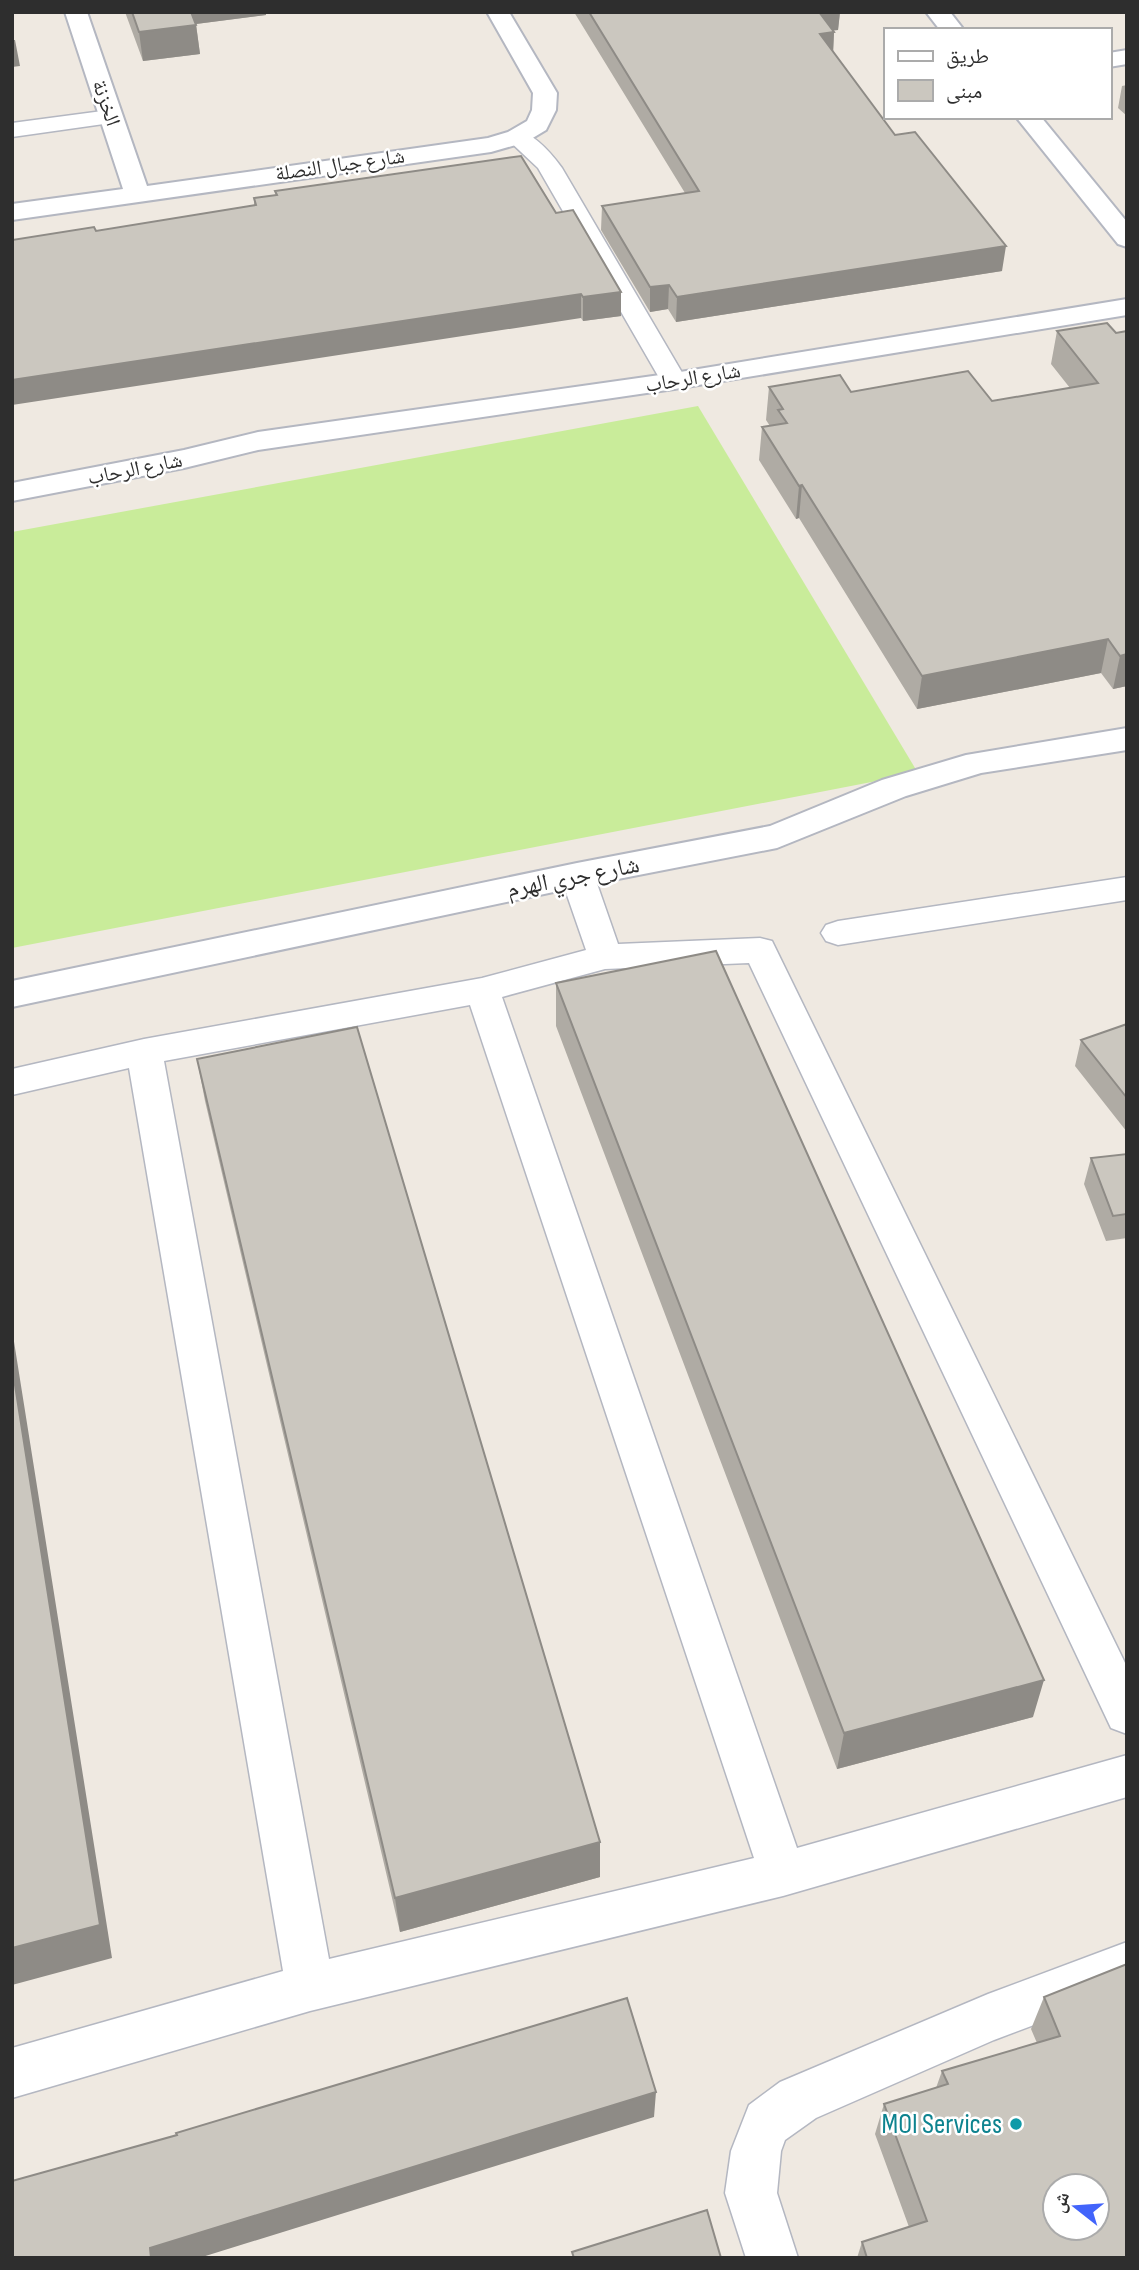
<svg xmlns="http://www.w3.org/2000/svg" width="1139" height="2270" font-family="'Sofia Sans Condensed','Noto Naskh Arabic',sans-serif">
  <rect width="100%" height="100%" fill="#efe9e1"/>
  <path fill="#c9ec9a" d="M698 406 918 773 12 948V532Z"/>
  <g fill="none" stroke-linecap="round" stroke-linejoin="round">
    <defs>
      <path id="service" d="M110 110 118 112 122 117 118 122 12 137V123Z
        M517 130C536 135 551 153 562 168L687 381 683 387 674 389 665 387 661 381 538 168 505 137 509 132Z
        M577 864 589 867 594 875 618 944 760 938 772 941 1127 1667V1734L1111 1728 749 963 605 969 502 997 797 1848 1127 1755V1797L783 1896 310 2011 12 2098V2048L283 1971 129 1068 12 1095V1069L144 1039 482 978 586 950 560 875 565 867ZM470 1005 754 1858 329 1959 164 1061Z
        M1127 877V900L838 945 826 941 821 933 826 925 838 921Z
        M1127 1942V1990L994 2040 816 2118 785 2140 781 2151 777 2193 798 2258H746L725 2193 731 2151 749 2105 780 2082 988 1994Z"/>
      <path id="minor" d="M65 12H87L147 186 488 138 508 132 527 121 532 110 533 93 487 12H509L557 93 556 110 546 130 526 142 491 152 12 220V204L123 189Z
        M926 12H950L964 30H940Z
        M1127 50V64L1109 67V53Z
        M1016 117H1041L1127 222V247L1118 244Z
        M1127 728V750L981 773 906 796 777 848 577 887 12 1007V981L577 863 770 826 882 780 966 755Z"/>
      <path id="tertiary" d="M1127 299V315L674 389 258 450 184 468 12 501V483L184 450 258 432 674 373Z"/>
    </defs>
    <use href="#service" stroke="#b4b7c1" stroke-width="3"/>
    <use href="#minor" stroke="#b4b7c1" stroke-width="4"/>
    <use href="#tertiary" stroke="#b4b7c1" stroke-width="4"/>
    <use href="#service" fill="#fff" fill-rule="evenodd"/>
    <use href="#minor" fill="#fff" fill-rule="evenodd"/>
    <use href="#tertiary" fill="#fff" fill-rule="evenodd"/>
  </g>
  <path fill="#afaba4" d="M125 12H266V15L196 24 200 54 143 61Z
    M574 12H840L838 30H833L834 32 833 51 895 135 1002 271 676 322 668 309 650 312 601 230 602 206 685 193Z
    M1127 85V116L1118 108 1122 86Z
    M521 156 621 316 583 321 581 318 96 231 254 205V198L276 195 275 191Z
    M1107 323 1127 686 1113 689 1101 673 917 709 799 518 796 519 759 460 762 427 770 426 766 420 769 387 992 401 1070 388 1051 364 1057 331Z
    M556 983 1033 1717 837 1769 556 1026Z
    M1127 1024V1132L1075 1066 1081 1040Z
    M197 1059 600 1877 400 1932 205 1101Z
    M1127 1154V1238L1106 1241 1084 1184 1091 1158Z
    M1127 1964V2258H857L862 2242 909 2227 875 2134 884 2104 936 2088 942 2071 1037 2043 1031 2029 1044 1997Z"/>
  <path fill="#8e8b86" d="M186 12H266V15L188 25Z
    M817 12H840L838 30 816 33Z
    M196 25 200 54 143 61 139 32Z
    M834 32 833 55 820 34Z
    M12 40H15L20 66 12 67Z
    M1006 246 1002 271 676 322 677 297Z
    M669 285 668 309 650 312V287Z
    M621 292V316L583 321V297Z
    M581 294V318L12 405V380Z
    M802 485 799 518 796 519 799 486Z
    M1108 639 1101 673 917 709 922 676Z
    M1127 654V686L1113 689 1120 656Z
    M12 1329 112 1958 12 1985Z
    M1044 1680 1033 1717 837 1769 844 1733Z
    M600 1842V1877L400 1932 395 1898Z
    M656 2092 654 2117 199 2258H151L150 2248Z"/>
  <path fill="#cbc7bf" stroke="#8e8b86" stroke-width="2" fill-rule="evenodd" d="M132 12H191L196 25 139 32Z
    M589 12H819L834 32 820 34 895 135 915 132 1006 246 677 297 669 285 650 287 602 206 699 191Z
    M521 156 556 213 573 210 621 292 583 297 581 294 12 380V240L94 227 96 231 256 205 254 198 277 195 275 191Z
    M1107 323 1116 333 1127 331V654L1120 656 1108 639 922 676 802 485 799 486 762 427 787 423 778 410 783 409 769 387 840 375 851 392 968 371 992 401 1098 383 1057 331Z
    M716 951 1044 1680 844 1733 556 983Z
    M1127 1024V1098L1081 1040Z
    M357 1027 600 1842 395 1898 197 1059Z
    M1127 1154V1214L1113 1216 1091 1158Z
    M12 1366 100 1925 12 1948Z
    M1127 1964V2258H867L862 2242 927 2221 884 2104 948 2084 942 2071 1060 2036 1044 1997ZM1055 2186H1097V2228H1055Z
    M627 1998 656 2092 150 2248 151 2258H12V2181L177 2135 176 2133Z
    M707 2210 721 2258H574L572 2252Z"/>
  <circle fill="#0f9aa8" stroke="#fff" stroke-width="2.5" cx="1016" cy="2124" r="7"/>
  <g text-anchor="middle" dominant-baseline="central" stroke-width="5" stroke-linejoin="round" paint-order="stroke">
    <g font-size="21" fill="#2e2e2e" stroke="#fff">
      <text transform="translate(106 103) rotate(71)">الخزنة</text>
      <text transform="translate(340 165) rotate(-8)">شارع جبال النصلة</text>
      <text transform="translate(693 378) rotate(-9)">شارع الرحاب</text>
      <text transform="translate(135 469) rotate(-11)">شارع الرحاب</text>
    </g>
    <g font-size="24" fill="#2e2e2e" stroke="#fff">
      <text transform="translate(573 877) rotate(-11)">شارع جري الهرم</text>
    </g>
    <g font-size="28" fill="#0d838f" stroke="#fff" text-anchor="end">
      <text x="1002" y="2124">MOI Services</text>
    </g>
  </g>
  <rect width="1139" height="2270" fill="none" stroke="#2e2e2e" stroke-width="28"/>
  <rect x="884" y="28" width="228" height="91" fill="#ffffff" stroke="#ababab" stroke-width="2"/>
  <rect x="898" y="51" width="35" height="10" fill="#ffffff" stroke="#ababab" stroke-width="2"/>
  <text x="946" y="63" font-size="21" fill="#2e2e2e">طريق</text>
  <rect x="898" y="80" width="35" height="21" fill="#cbc7bf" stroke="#ababab" stroke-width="2"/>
  <text x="946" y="98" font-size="21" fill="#2e2e2e">مبنى</text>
  <g transform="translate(1076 2207) rotate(287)"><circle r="33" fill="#ffffff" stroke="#ababab" stroke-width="2"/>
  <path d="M0-5L12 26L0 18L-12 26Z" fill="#4264fb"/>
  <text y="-10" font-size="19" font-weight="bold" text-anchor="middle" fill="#2e2e2e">ش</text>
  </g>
</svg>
